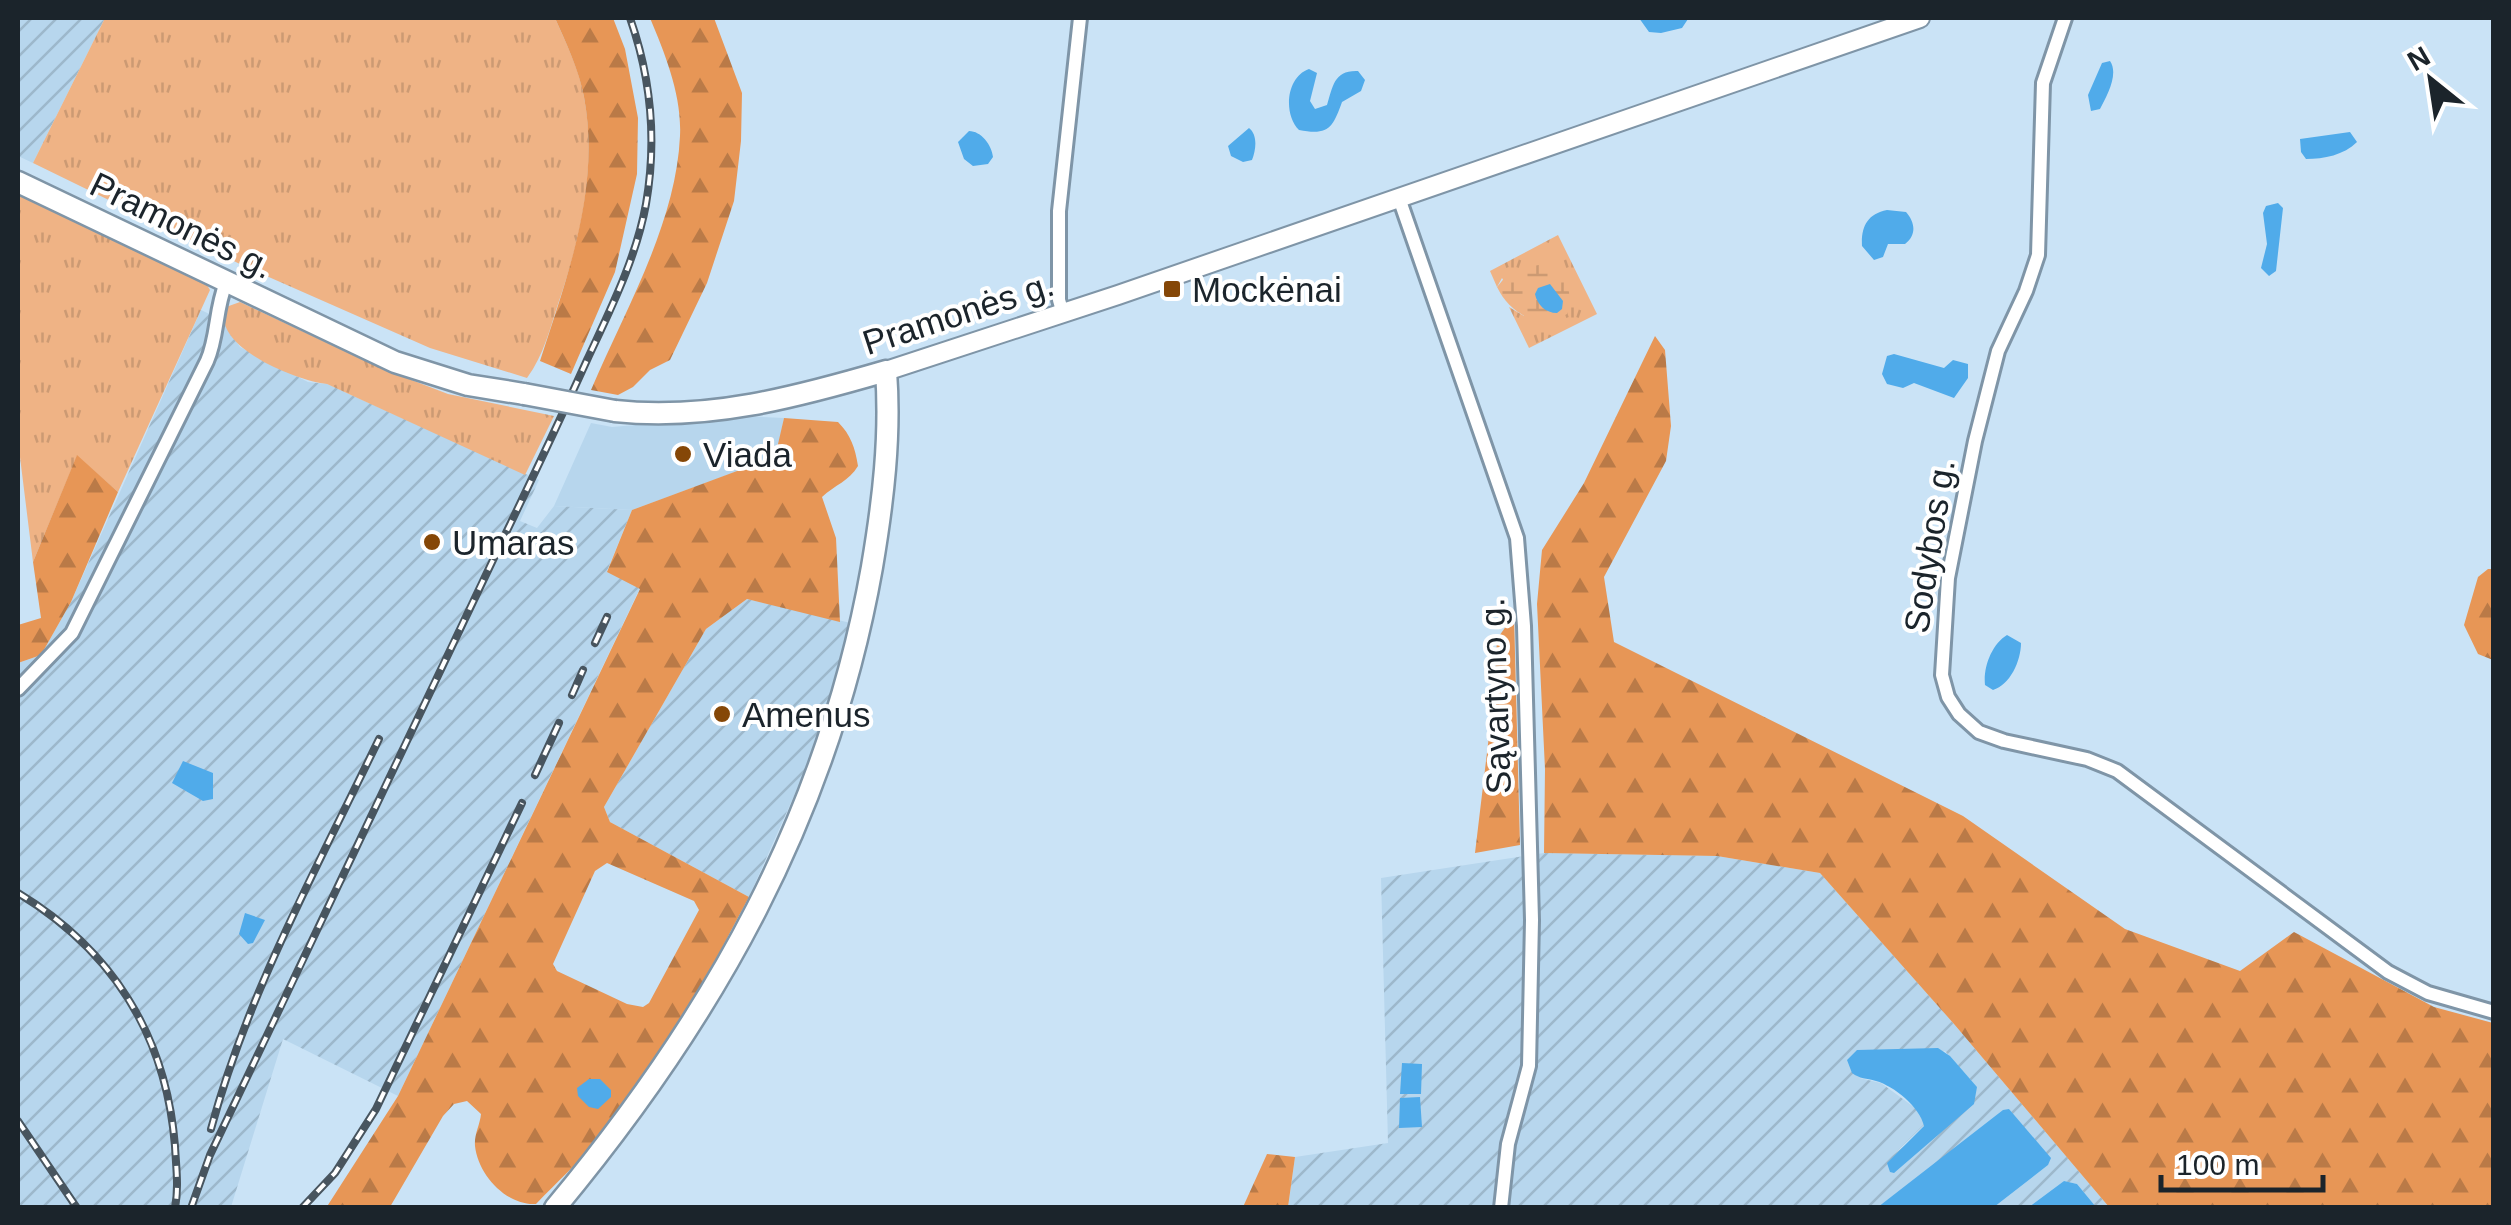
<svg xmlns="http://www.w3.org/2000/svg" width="2511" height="1225" font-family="Helvetica,sans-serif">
  <defs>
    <pattern id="industrial-furrows" width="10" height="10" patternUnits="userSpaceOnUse" patternTransform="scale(2.5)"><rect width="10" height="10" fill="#b7d6ed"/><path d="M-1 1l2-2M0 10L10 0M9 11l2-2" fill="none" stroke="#9db8cb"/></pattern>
    <pattern id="grass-tufts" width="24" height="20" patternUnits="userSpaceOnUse" patternTransform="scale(2.5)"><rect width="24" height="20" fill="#efb385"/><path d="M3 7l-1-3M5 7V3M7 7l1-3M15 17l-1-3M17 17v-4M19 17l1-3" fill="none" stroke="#cc9a73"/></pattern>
    <pattern id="forest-firs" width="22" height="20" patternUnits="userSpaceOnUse" patternTransform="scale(2.5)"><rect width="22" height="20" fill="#e79656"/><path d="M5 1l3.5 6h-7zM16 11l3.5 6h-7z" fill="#ba7a47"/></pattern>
    <pattern id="wetland-marsh" width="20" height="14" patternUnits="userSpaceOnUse" patternTransform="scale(2.5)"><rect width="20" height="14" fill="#efb385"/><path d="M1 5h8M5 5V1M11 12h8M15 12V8" fill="none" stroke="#cc9a73"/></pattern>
  </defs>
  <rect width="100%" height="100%" fill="#cae3f6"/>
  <path fill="#b7d6ed" d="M741 416 784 418 776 457 632 510 554 506 591 423 612 427Z"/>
  <path fill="url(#industrial-furrows)" fill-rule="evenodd" d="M18 18H105L33 163 18 156Z
    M201 310 222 320 240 347 308 382 327 384 539 480 520 521 537 528 554 506 632 510 607 571 640 588 398 1096 283 1039 231 1207H18V663L41 655 71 602Z
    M747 599 851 623 842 662 805 771 749 897 610 822 604 807 706 629Z
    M1544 853 1717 856 1820 873 1954 1024 2109 1207H2096L2077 1184 2064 1181 2029 1207H1994L2048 1165 2009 1109 1878 1207 1288 1208 1295 1157 1388 1143 1381 878ZM1945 1051 1977 1087 1892 1156 1924 1125 1923 1120 1918 1110 1881 1083 1859 1078Z"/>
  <path fill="url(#grass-tufts)" d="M105 18H555C566 43 579 69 584 97 597 164 581 237 559 301 550 328 544 355 527 378L430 348 246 267 33 163Z
    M18 193 204 280 210 290 118 492 77 456 33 562 18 441Z
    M1558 235 1597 314 1529 348 1509 307 1524 316 1502 278 1497 287 1490 271Z
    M240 302 383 369 448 394 554 416 525 475 327 384C297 381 209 346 226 307Z"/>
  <path fill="url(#forest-firs)" fill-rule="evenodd" d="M555 18H613L625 49 638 118 637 174 615 272 571 374 540 361C567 277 601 188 584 97 579 70 566 43 555 18Z
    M650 18H714L742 93 741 141 734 201 707 283 670 360 650 370 633 387 618 395 591 390C625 310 676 224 680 136 682 95 665 54 650 18Z
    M1655 336 1665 350 1671 426 1666 461 1604 577 1614 642 1963 816 2125 929 2240 971 2294 932 2434 1007 2493 1023V1207H2109L1954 1024 1820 873 1717 856 1544 853 1545 769 1537 604 1542 550 1584 483Z
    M784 418 838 422C851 435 855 448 858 466 849 481 835 485 822 497L836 538 840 622 747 599 706 629 604 807 610 822 749 897C705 979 663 1067 600 1138 580 1161 557 1182 536 1204 507 1206 478 1175 475 1146 474 1134 480 1125 481 1114L467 1101 454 1104 443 1116 390 1207 326 1208 398 1096 640 589 607 572 632 510 775 457ZM607 863 694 901 699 910 649 1003 643 1007 627 1004 557 971 553 964 595 871Z
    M77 455 118 492 71 602 41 655 18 663V625L41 618 33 562Z
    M2488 569H2493V660L2478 654 2464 625 2478 577Z
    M1514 615 1520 845 1475 853 1494 694 1497 639Z
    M1267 1154 1295 1157 1288 1207H1243Z"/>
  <path fill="url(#wetland-marsh)" d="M1544 264C1566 275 1574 289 1567 314 1540 331 1510 314 1497 287L1511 270Z"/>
  <path fill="#50abea" d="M1639 18H1688V19L1682 28 1661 33 1649 32Z
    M2110 61C2119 74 2107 96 2100 109L2091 111 2088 95 2102 63Z
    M1309 69 1317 73 1310 101 1315 109 1327 105C1333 86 1334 70 1358 71L1365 80 1361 91 1342 102C1333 127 1329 136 1299 130 1283 114 1286 77 1309 69Z
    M1249 128C1258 135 1256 150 1252 160L1243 162 1231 156 1228 146Z
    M969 131C981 131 992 145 993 157L988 164 973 166 964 159 958 142Z
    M2350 132 2357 142C2344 155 2324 159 2306 159L2301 152 2300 139Z
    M2278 203 2283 208 2276 271 2269 276 2261 268 2267 244 2263 213 2266 206Z
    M1887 210 1906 212C1915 222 1917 235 1905 244H1888L1883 257 1874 260 1862 246C1861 227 1867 214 1887 210Z
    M1550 284 1563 301 1562 309 1557 313C1546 313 1537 305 1535 294L1538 288Z
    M1894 354 1944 368 1953 360 1968 364V378L1954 398 1914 383 1903 388 1887 384 1882 374 1887 356Z
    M2007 635 2021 643C2021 661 2010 685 1993 690L1985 685C1983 667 1992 644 2007 635Z
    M183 761 213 773V799L203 801 172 783Z
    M245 913 265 920 253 943 248 944 239 934Z
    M1938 1048 1950 1056 1977 1087 1974 1104 1894 1173 1890 1172 1887 1163 1924 1126C1920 1107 1894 1086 1876 1081 1866 1078 1860 1079 1852 1073L1847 1060 1857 1050Z
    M1402 1063 1422 1064 1421 1094H1400Z
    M589 1079H600L611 1090V1097L598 1109 589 1107 578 1096 577 1088Z
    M1420 1097 1422 1127 1399 1128 1400 1098Z
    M2009 1109 2051 1158 2048 1165 1994 1207H1878L2003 1110Z
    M2064 1181 2077 1184 2096 1207H2029Z"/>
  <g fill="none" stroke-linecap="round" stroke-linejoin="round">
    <defs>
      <path id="minor" d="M2065 18 2043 83 2038 255 2026 291 1998 351 1975 441 1948 578 1942 675 1948 697 1959 714 1979 732 2004 741 2087 759 2117 771 2388 972 2428 993 2494 1012
        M1399 198 1517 538 1524 626 1532 920 1529 1066 1508 1144 1501 1208
        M1063 314 1059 300V211L1080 18
        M18 689 72 633 207 361C218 336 215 310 226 283"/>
      <path id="secondary" d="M886 371 1118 295 1920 18"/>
      <path id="trunk" d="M18 182 395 362 468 385 524 394
        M555 1208C714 1017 828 815 872 567 883 502 891 436 886 371 797 397 708 421 615 411"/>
    </defs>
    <use href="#minor" stroke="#7f95a7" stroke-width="18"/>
    <use href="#secondary" stroke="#7f95a7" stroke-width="22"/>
    <use href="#trunk" stroke="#7f95a7" stroke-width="25"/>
    <use href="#minor" stroke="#fff" stroke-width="12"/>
    <use href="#secondary" stroke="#fff" stroke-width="18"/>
    <use href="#trunk" stroke="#fff" stroke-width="20"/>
    <defs>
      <path id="rail" d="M595 643 607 617
        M572 695 583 670
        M535 775 559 723
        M18 893C112 950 166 1035 175 1146 176 1167 179 1187 175 1208
        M18 1121 77 1208
        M211 1129C248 992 318 866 379 739
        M191 1208 210 1155C308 950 405 744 503 539 532 479 560 420 587 360 610 310 636 259 646 204 657 140 651 78 630 18
        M302 1208 335 1173 376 1109 522 803"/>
    </defs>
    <use href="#rail" stroke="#48555f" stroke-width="8"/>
    <use href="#rail" stroke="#fff" stroke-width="4" stroke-dasharray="11" stroke-linecap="butt"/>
    <defs>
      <path id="trunk-bridge" d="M524 394 615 411"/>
    </defs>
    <use href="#trunk-bridge" stroke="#7f95a7" stroke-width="25" stroke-linecap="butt"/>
    <use href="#trunk-bridge" stroke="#fff" stroke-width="20"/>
  </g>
  <g fill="#854707" stroke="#fff" stroke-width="4">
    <rect x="1162" y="279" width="20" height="20" rx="5"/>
    <circle cx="683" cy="454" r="10"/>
    <circle cx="432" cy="542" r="10"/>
    <circle cx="722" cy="714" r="10"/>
  </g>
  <g text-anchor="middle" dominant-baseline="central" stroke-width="8" stroke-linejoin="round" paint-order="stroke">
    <g font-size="35" fill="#1b242b" stroke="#fff">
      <text transform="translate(182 225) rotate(26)">Pramonės g.</text>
      <text transform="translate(958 313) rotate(-18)">Pramonės g.</text>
      <text transform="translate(1929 546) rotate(-81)">Sodybos g.</text>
      <text transform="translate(1495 696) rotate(-92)">Sąvartyno g.</text>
    </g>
    <g font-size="35" fill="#1b242b" stroke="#fff" text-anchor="start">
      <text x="1192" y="289">Mockėnai</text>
      <text x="703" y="454">Viada</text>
      <text x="452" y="542">Umaras</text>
      <text x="742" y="714">Amenus</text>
    </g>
  </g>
  <rect width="2511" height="1225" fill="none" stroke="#1b242b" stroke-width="40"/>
  <g transform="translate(2431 80) rotate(330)" stroke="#ffffff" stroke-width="8" paint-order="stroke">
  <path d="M0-8L18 38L0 25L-18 38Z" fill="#1b242b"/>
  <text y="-15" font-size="28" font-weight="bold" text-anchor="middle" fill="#1b242b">N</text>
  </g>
  <path d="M2161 1175v15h162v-15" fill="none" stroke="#1b242b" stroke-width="5"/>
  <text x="2176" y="1175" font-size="30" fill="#1b242b" stroke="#ffffff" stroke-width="8" paint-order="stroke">100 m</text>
</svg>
